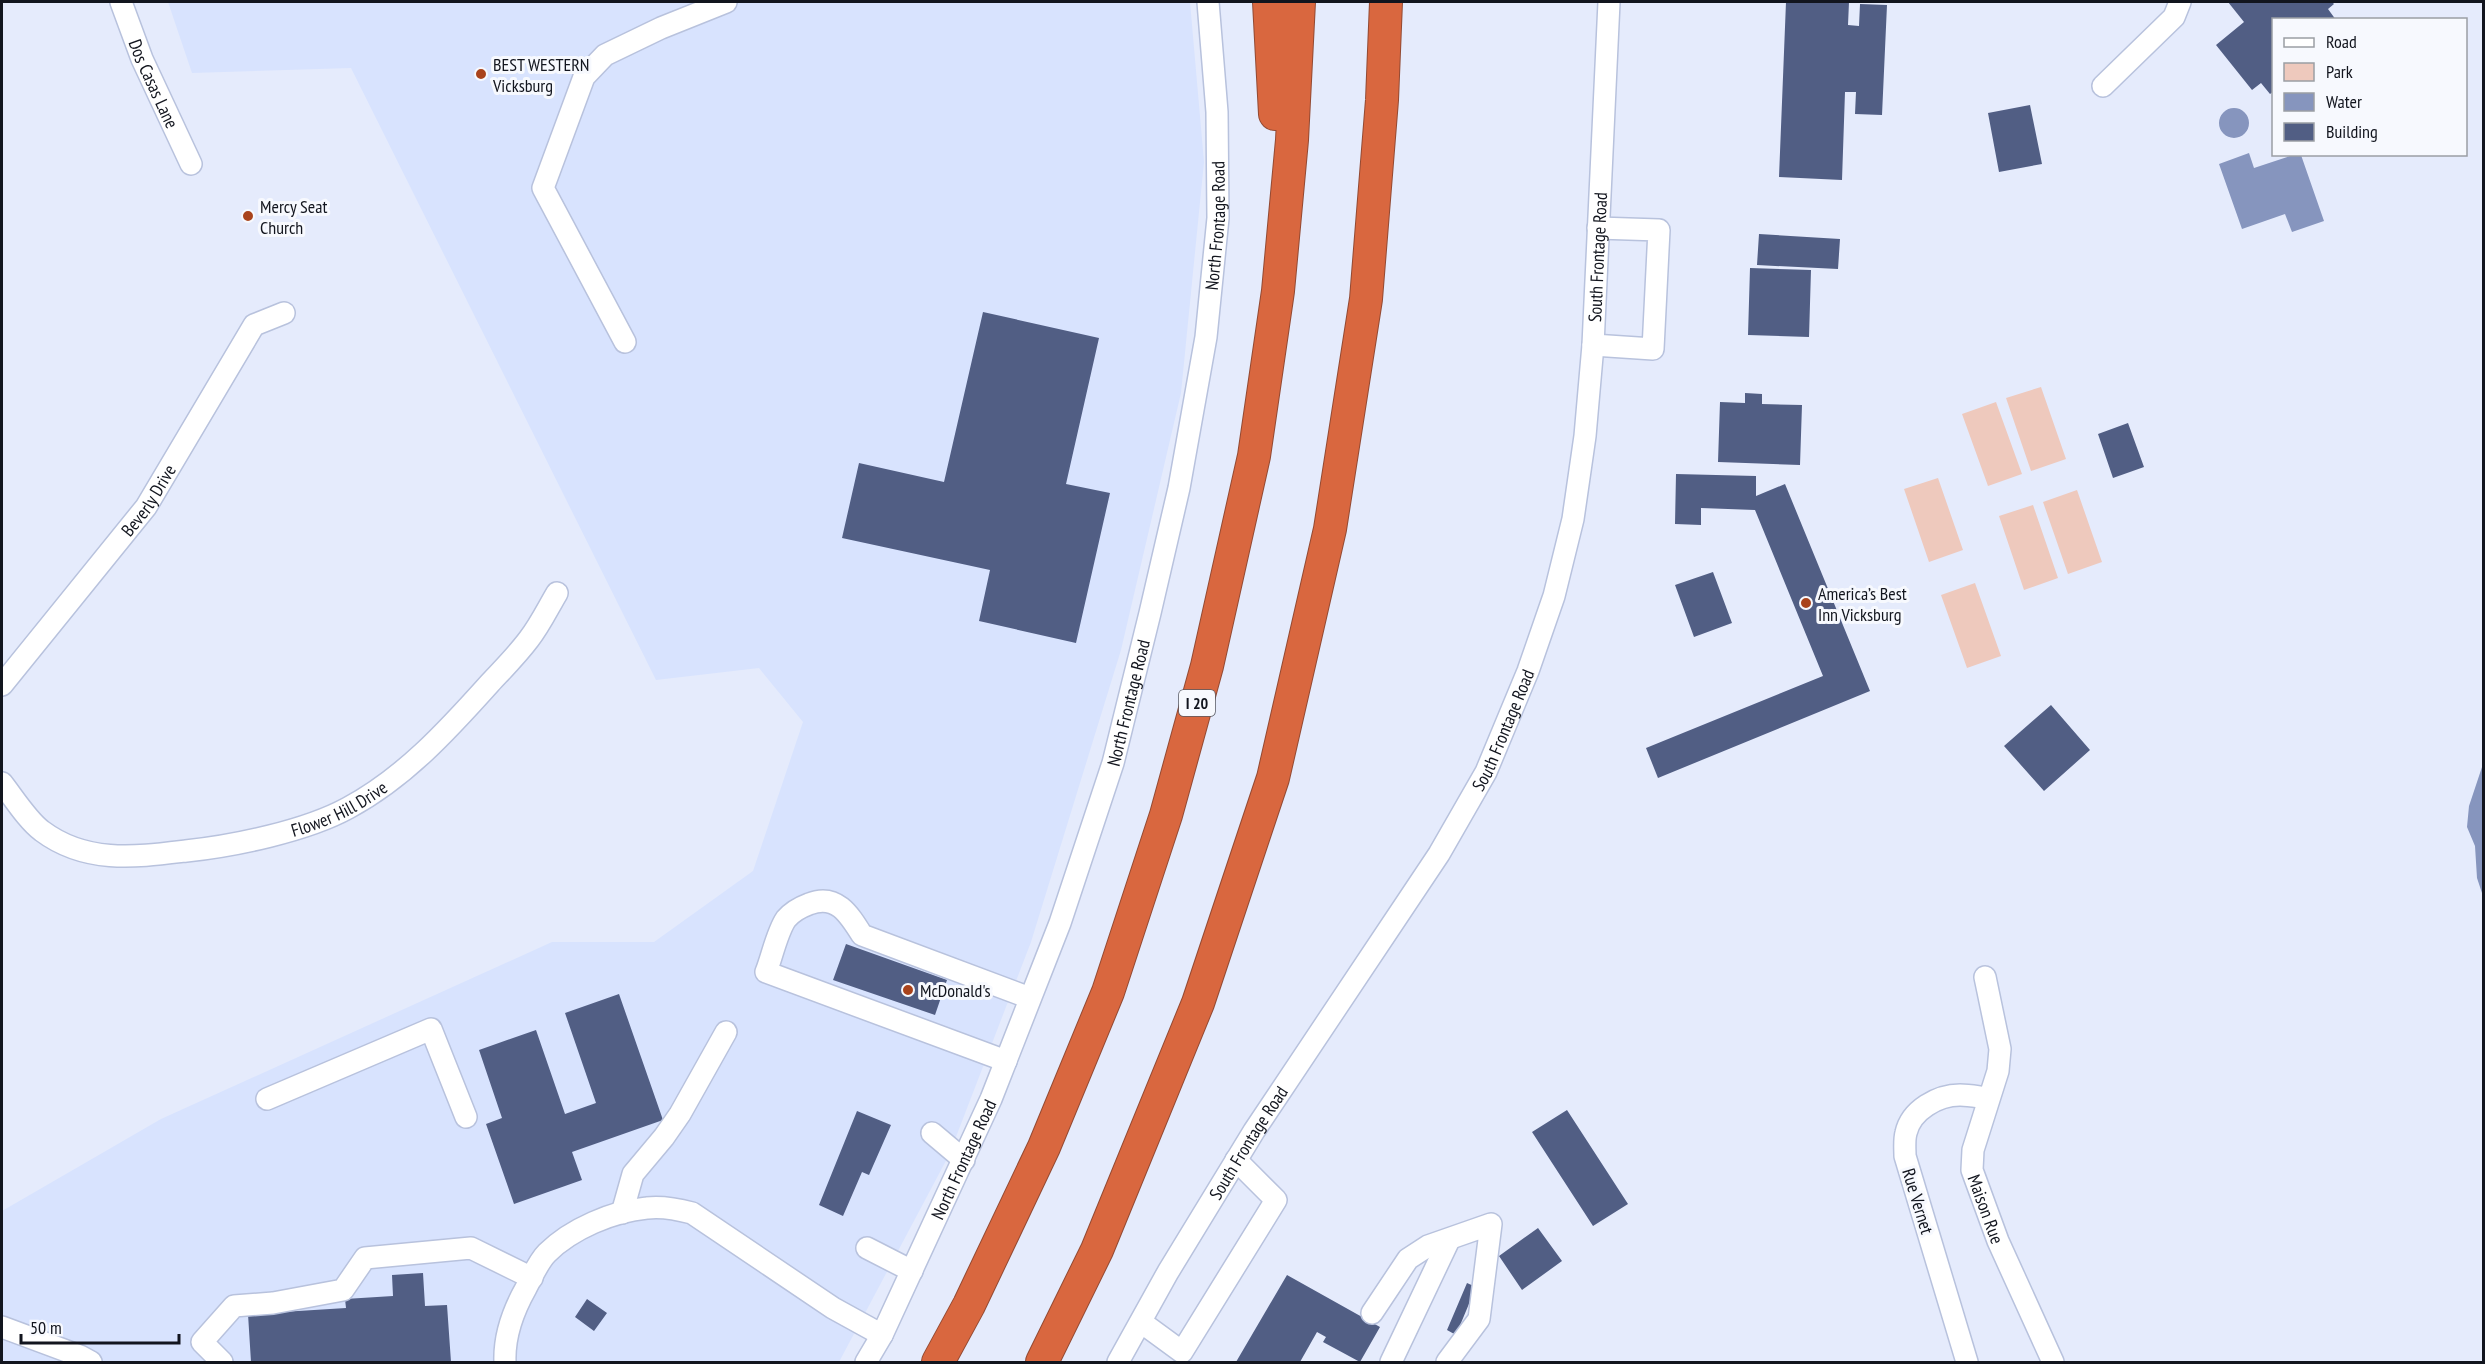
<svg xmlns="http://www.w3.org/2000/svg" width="2485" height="1364" font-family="'PT Sans Narrow',sans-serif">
  <rect width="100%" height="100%" fill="#e5ebfc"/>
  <path fill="#d8e3fe" d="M168 2H1190L1204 162 1181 393 1121 650 1031 942 949 1155 839 1362H2V1211L161 1119 552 942H654L753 871 803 722 759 668 656 680 351 68 192 73Z"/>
  <path fill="#eec9bd" d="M2041 387 2066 459 2031 471 2006 398Z
    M1996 402 2022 474 1988 486 1962 414Z
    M1938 478 1963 550 1929 562 1904 489Z
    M2077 490 2102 562 2068 574 2043 502Z
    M2033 505 2058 578 2024 590 1999 516Z
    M1975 583 2001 656 1967 668 1941 595Z"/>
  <path fill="#8695be" d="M2219 123a15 15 0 1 1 30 0a15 15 0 1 1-30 0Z
    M2249 153 2254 168 2293 155H2301L2324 221 2292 232 2285 214 2242 229 2219 164Z
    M2483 764 2484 896H2483L2477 878 2475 846 2467 827 2469 806Z"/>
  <path fill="#515e84" d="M1786 2H1849L1848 25 1859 26 1860 4 1887 5 1882 115 1855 114 1856 92H1845L1842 180 1779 177Z
    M2228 2H2332L2334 4 2328 9 2336 20H2274V91L2270 94 2261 83 2252 90 2216 45 2244 22Z
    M2030 105 2042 164 1999 172 1988 113Z
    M1759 234 1840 239 1838 269 1757 265Z
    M1750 268 1811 270 1809 337 1748 335Z
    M983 312 1099 338 1066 484 1110 493 1076 643 979 621 990 570 842 538 859 463 944 482Z
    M1745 393 1762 394V404L1802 405 1800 465 1718 462 1720 402 1745 403Z
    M2128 423 2144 467 2113 478 2098 434Z
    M1676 474 1756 476V496L1785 484 1870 691 1658 778 1646 748 1823 676 1755 510 1701 508V525L1675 524Z
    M1713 572 1732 623 1694 637 1675 585Z
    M2051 705 2090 750 2044 791 2004 746Z
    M846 944 947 980 935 1015 833 980Z
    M619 994 663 1120 572 1152 582 1180 514 1204 486 1124 502 1118 479 1050 536 1030 565 1114 596 1103 565 1013Z
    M1567 1110 1628 1204 1593 1226 1532 1132Z
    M857 1111 891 1125 869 1175 862 1172 843 1216 819 1205Z
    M1538 1228 1562 1261 1522 1290 1499 1256Z
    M423 1273 425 1306 447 1305 451 1362H251L248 1314 346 1308 345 1299 393 1296 392 1275Z
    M1287 1275 1380 1327 1360 1362 1323 1342 1326 1337 1317 1332 1300 1362H1236Z
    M1467 1283 1476 1287 1456 1335 1447 1330Z
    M587 1299 607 1313 594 1331 575 1317Z"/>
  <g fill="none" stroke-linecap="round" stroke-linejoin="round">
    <defs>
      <g id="minor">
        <path id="s1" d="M121 2 142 59 191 164"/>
        <path d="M2103 86 2174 17 2180 2"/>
        <path d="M625 342 543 188 584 77 605 55 661 28 726 2"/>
        <path d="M1593 345 1653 349 1659 230 1598 228"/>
        <path id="s2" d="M2 685 146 507 254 325 284 313"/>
        <path id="s3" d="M2 783C13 797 28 821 42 831 86 864 136 857 186 851 234 846 306 831 348 808 404 778 447 731 490 683 503 669 517 655 529 639 540 625 548 608 557 593"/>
        <path id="s4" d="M1985 977 2000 1049 1998 1071 1973 1150 1972 1170 1998 1241 2053 1362"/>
        <path d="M1006 1061 766 972C772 957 777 932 786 919 791 913 801 907 809 904 836 893 849 914 862 935L1030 998"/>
        <path d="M267 1099 431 1029 466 1117"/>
        <path d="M932 1133 964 1160"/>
        <path d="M622 1213 633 1174 664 1137 680 1114 726 1032"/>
        <path d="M867 1248 912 1271"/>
        <path d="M1372 1313 1408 1259 1428 1246 1491 1224 1479 1319 1447 1362"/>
        <path d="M1141 1322 1182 1352 1276 1200 1236 1160"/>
        <path d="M2 1327 80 1356 91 1362"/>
        <path d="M222 1362 202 1342 234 1306 273 1303 343 1290 365 1258 471 1248 532 1278"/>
        <path d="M505 1362C504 1336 513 1311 526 1288 532 1277 538 1262 547 1253 571 1229 613 1211 647 1208 662 1206 677 1209 692 1213L833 1308 882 1335"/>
        <path id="s5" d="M866 1362 882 1335 991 1099 1060 923 1113 763 1150 613 1179 488 1206 337 1218 218 1217 112 1208 2"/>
        <path id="s6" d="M1118 1362 1168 1272 1254 1131 1439 854 1486 772 1528 671 1554 596 1573 519 1585 436 1593 345 1609 2"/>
        <path d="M1391 1362 1449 1240"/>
        <path d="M1967 1362 1905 1156C1905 1149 1904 1140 1906 1133 1911 1110 1938 1095 1960 1095 1969 1095 1979 1097 1988 1098"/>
      </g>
      <path id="highway" d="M1269 2 1275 114
        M938 1362 969 1305 1044 1147 1108 992 1166 815 1207 666 1254 456 1278 291 1292 140 1299 2
        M1042 1362 1097 1250 1198 1003 1273 778 1330 529 1366 299 1382 100 1386 2"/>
    </defs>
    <use href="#minor" stroke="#b8c2dd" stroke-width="24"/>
    <use href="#highway" stroke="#934a33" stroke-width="34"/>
    <use href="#minor" stroke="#fff" stroke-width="21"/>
    <use href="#highway" stroke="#d9673f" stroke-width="32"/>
  </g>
  <g fill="#a9431c" stroke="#f7f9fe" stroke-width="2">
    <circle cx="481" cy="74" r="6"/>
    <circle cx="248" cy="216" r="6"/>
    <circle cx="1806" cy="603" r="6"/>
    <circle cx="908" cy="990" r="6"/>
  </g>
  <g text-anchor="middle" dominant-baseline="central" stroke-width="6" stroke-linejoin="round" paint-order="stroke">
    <rect fill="#f7f9fe" stroke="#575961" stroke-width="1.5" x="1179" y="690" width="36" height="26" rx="4.5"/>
    <g font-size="16" font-weight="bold" fill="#12151e">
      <text x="1197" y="703">I 20</text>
    </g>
    <g font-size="18" fill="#12151e" stroke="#f7f9fe" text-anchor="start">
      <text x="493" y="64">BEST WESTERN<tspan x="493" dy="21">Vicksburg</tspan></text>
      <text x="260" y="206">Mercy Seat<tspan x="260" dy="21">Church</tspan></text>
      <text x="1818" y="593">America’s Best<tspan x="1818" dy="21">Inn Vicksburg</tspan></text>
      <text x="920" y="990">McDonald's</text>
    </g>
    <g font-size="18" fill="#12151e" stroke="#f7f9fe">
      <text stroke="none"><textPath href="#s1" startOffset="88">Dos Casas Lane</textPath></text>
      <text stroke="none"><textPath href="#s5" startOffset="1197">North Frontage Road</textPath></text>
      <text stroke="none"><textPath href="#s6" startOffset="1227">South Frontage Road</textPath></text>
      <text stroke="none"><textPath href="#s2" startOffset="236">Beverly Drive</textPath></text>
      <text stroke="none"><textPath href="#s5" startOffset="711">North Frontage Road</textPath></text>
      <text stroke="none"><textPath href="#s6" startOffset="741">South Frontage Road</textPath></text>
      <text stroke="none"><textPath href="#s3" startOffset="372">Flower Hill Drive</textPath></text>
      <text stroke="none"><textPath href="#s6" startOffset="255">South Frontage Road</textPath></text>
      <text stroke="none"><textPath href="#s5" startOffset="225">North Frontage Road</textPath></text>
      <text transform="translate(1918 1201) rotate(73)">Rue Vernet</text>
      <text stroke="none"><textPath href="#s4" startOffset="240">Maison Rue</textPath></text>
    </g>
  </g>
  <rect width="2485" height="1364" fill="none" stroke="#12151e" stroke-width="6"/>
  <rect x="2272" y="18" width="195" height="138" fill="#f7f9fe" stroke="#9b9ea4" stroke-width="1.5"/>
  <rect x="2284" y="38" width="30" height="9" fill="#ffffff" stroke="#9b9ea4" stroke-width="1.5"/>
  <text x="2326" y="48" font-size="18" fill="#12151e">Road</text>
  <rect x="2284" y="63" width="30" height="18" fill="#eec9bd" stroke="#9b9ea4" stroke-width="1.5"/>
  <text x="2326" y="78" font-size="18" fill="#12151e">Park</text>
  <rect x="2284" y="93" width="30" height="18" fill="#8695be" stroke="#9b9ea4" stroke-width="1.5"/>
  <text x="2326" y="108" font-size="18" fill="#12151e">Water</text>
  <rect x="2284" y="123" width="30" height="18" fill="#515e84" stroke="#9b9ea4" stroke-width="1.5"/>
  <text x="2326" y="138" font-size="18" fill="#12151e">Building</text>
  <path d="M21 1334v9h158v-9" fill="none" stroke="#12151e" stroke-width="3"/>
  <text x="30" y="1334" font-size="18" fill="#12151e" stroke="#f7f9fe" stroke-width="4.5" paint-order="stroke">50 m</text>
</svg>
